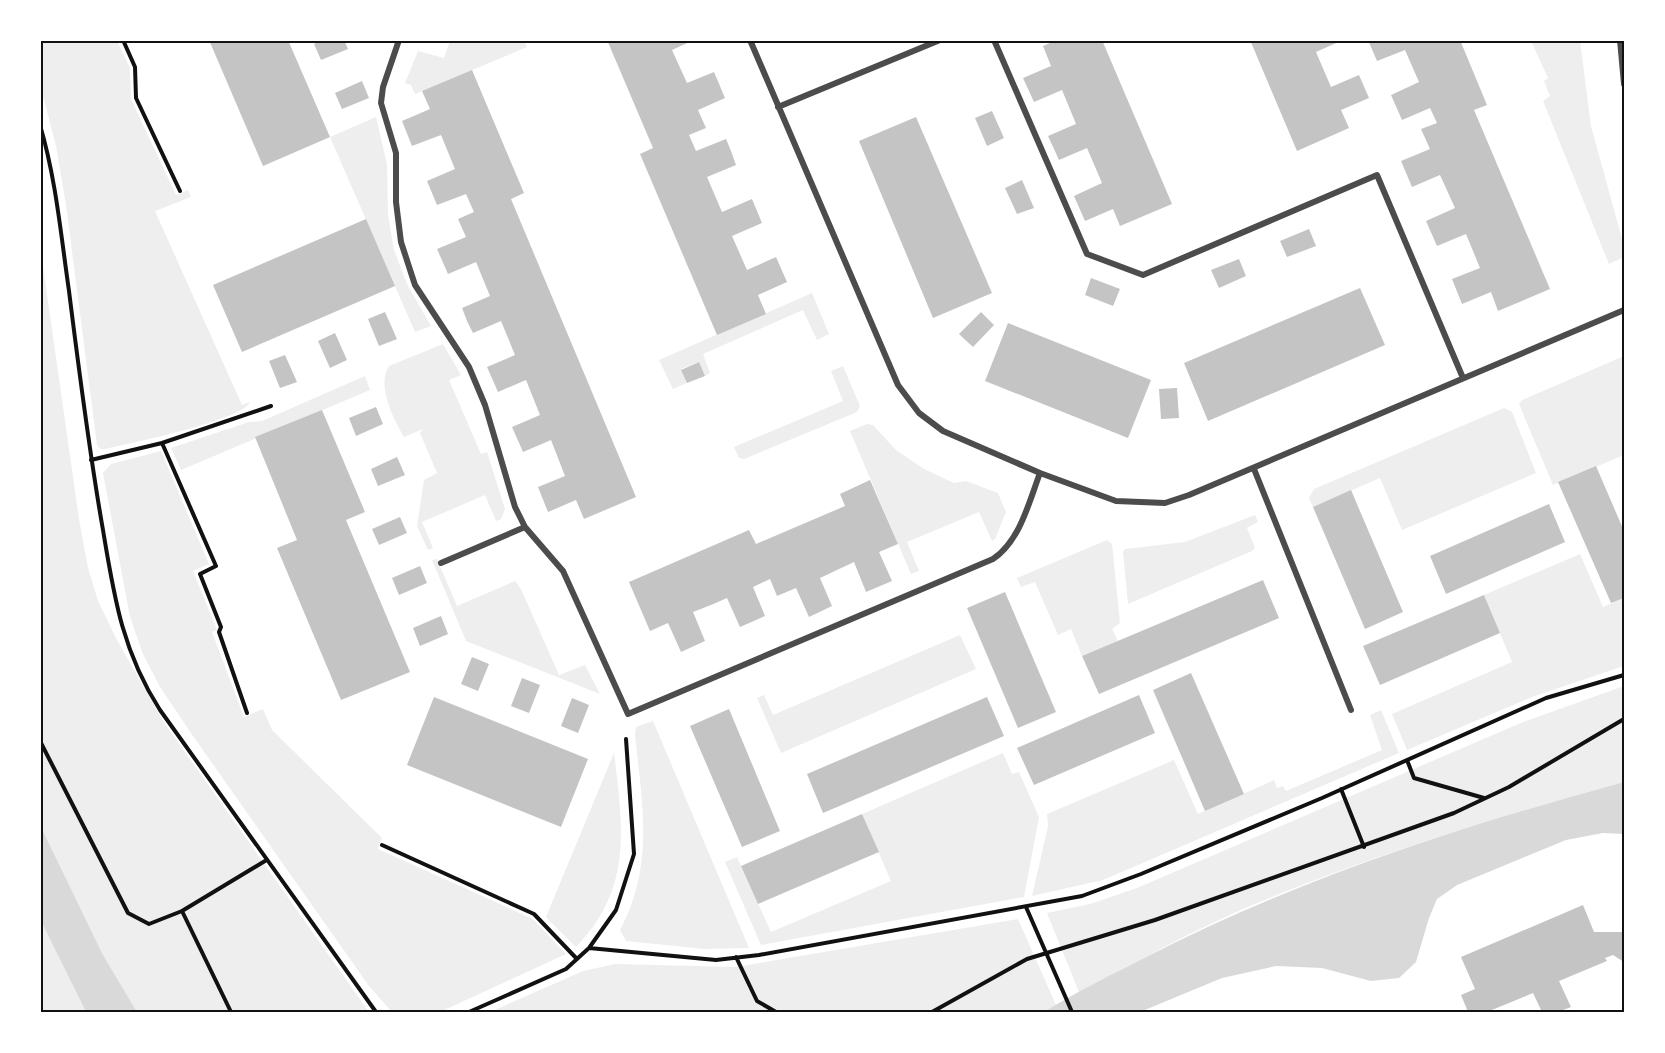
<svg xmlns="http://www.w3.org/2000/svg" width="1665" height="1053" font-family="Inter,sans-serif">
  <rect width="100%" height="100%" fill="#fff"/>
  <path fill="#eee" d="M40 41H117L130 68 131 99 176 195 188 190 191 197 155 211 242 405 250 402C243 420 128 444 105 449H100L97 445 66 205 56 146 41 88Z
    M450 41H524L527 47 415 94 411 85 405 83 418 51 444 58Z
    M1531 41H1580L1591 126 1624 246V257L1609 264 1543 101 1550 96 1544 81 1548 78Z
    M376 117 387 164 388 215 394 250 407 284 431 326 415 332 330 137Z
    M40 245 79 519 88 568 98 601 117 640 163 721 369 1012H137L103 955 41 827Z
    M812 293 829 334 817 340 803 310 703 354 710 373 705 376 698 362 681 369 687 383 673 389 659 360Z
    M443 344 461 375 449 380 481 454 487 452 505 509 501 519 496 521 485 495 422 522 433 548 428 550 417 526 424 480 437 473 420 433 423 429 404 437C394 419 376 386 389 366Z
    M1624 356V455L1553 485 1519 404 1522 400Z
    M843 366 860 406 857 412 744 459 739 458 734 447 843 401 831 371Z
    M365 376 370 390 181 470 171 448 249 422 262 421Z
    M1504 408 1512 412 1536 473 1402 530 1380 478 1313 507 1309 498 1314 489Z
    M867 424 873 425 896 450 924 469 954 483 966 481 998 493 1006 512 995 539 992 541 979 512 907 542 919 571 911 574 850 431Z
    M161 451 209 564 193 571 217 630 212 632 244 717 263 709 272 730 382 838 378 849 533 919 566 954 440 1012H392L369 986 193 736 160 687 143 654 130 617 103 473 111 464Z
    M1255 515 1258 522 1247 528 1255 548 1252 551 1128 604 1123 552 1125 549 1185 542Z
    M1107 540 1112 544 1120 623 1112 629 1118 641 1082 656 1071 629 1058 635 1035 582 1021 587 1017 578Z
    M1580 554 1603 607 1624 598V666L1532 697 1407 750 1392 714 1512 662 1484 595Z
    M437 559 457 606 515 581 521 589 559 675 585 665 600 694 466 641 432 560Z
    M960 635 976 669 781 753 757 698 764 695 773 715Z
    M1624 686V782C1498 817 1371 855 1250 906 1191 931 1135 963 1079 992L1047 913 1090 904 1137 888 1523 722Z
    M1381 710 1399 753 1103 880 1032 896 1048 826 1047 814 1174 760 1198 814 1274 780 1277 788 1283 786 1286 791 1382 750 1370 715Z
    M653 721 749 948 705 949 626 941 620 930C655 864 642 804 635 734L636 727Z
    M614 753C623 827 633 889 576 947L546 917Z
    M1003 753 1012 774 1019 772 1039 817 1024 897 761 945 725 862 737 857 771 932 891 881 862 814Z
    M1018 919 1056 1005 1044 1012H490L583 971 615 964 736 967Z
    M41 921 86 1012H41Z"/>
  <path fill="#d9d9d9" d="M1624 782V834L1603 833 1566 840 1457 885 1437 899 1429 918 1416 962 1399 978 1371 981 1322 968 1276 966 1222 978 1140 1012H1044C1078 991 1113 974 1148 956 1301 878 1459 827 1624 782Z
    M41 827 103 955 137 1012H86L41 921Z"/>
  <path fill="#c4c4c4" d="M209 40H288L330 137 263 166Z
    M321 40H344L348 49 321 60 314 44Z
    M607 40H694L672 50 687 83 714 72 725 98 698 110 706 128 689 135 696 151 726 139 731 151 736 165 707 177 722 212 752 199 762 223 732 236 747 270 776 257 787 282 758 295 766 314 717 335 640 154 653 148Z
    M1057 40H1102L1172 204 1120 226 1113 209 1085 221 1074 196 1102 183 1087 148 1059 160 1048 136 1076 124 1062 90 1034 102 1023 78 1051 66 1043 46Z
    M1250 40H1343L1316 52 1331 87 1359 75 1369 98 1341 110 1349 128 1297 151Z
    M1368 40H1460L1487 105 1474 110 1550 289 1498 311 1491 292 1462 304 1452 279 1480 268 1466 234 1437 246 1426 221 1455 208 1440 175 1412 187 1401 161 1430 149 1421 129 1437 123 1430 108 1402 120 1391 95 1419 82 1405 50 1377 61Z
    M472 70 524 193 511 199 636 497 584 519 576 500 548 512 538 487 565 476 551 440 523 452 512 427 540 415 526 380 498 392 487 367 515 355 501 321 473 333 467 321 462 308 490 296 476 262 448 274 437 249 466 237 458 219 474 212 466 194 437 205 427 181 455 169 441 135 412 146 402 121 430 109 422 91Z
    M362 81 369 98 342 109 335 93Z
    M992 111 1004 138 987 146 975 118Z
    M916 117 992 293 933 318 859 141Z
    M1022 180 1034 208 1017 214 1005 188Z
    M366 219 395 286 242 352 213 285Z
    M1309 229 1316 246 1287 257 1280 241Z
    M1239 259 1246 276 1219 288 1211 270Z
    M1091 278 1120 289 1113 306 1085 295Z
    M1360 288 1385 345 1208 421 1184 363Z
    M385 312 397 339 379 346 368 319Z
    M981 312 994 325 973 347 959 334Z
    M1008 323 1151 380 1128 438 985 381Z
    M335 333 347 360 330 368 318 341Z
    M285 355 297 382 280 388 269 361Z
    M699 362 705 376 687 383 681 370Z
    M1177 388 1179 418 1161 419 1159 389Z
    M376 407 383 424 356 436 349 418Z
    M322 410 365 512 346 520 410 672 341 700 277 548 297 540 255 437Z
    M397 457 405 475 378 486 371 469Z
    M1596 466 1624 531V598L1611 603 1558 482Z
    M870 480 898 544 879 552 892 581 866 592 854 562 820 578 832 606 809 617 796 588 777 596 770 579 753 587 765 616 740 627 727 598 711 605 693 612 705 641 681 652 668 623 650 631 629 582 749 530 756 544 845 506 840 494Z
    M1351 490 1403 612 1365 629 1313 507Z
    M1549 504 1565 542 1446 594 1430 556Z
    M400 517 407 533 379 545 372 529Z
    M420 566 427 583 399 595 392 578Z
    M1263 580 1279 618 1099 694 1082 656Z
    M1005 592 1056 712 1018 728 967 608Z
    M1484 595 1500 633 1380 685 1363 646Z
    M441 616 448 634 420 646 413 628Z
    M472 657 489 664 478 691 461 684Z
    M1191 673 1244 794 1205 811 1153 690Z
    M522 678 540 685 529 713 511 706Z
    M1139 695 1155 733 1034 785 1017 748Z
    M434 697 588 759 561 827 407 765Z
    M987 697 1004 736 823 813 807 774Z
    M572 698 589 705 578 733 561 726Z
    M729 709 780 831 742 847 690 726Z
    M862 814 879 852 758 904 741 866Z
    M1583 905 1594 932H1624V962L1613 955 1605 958 1607 961 1559 981 1571 1007 1558 1012H1542L1533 993 1487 1012 1484 1010 1468 1012 1461 995 1475 989 1461 957Z"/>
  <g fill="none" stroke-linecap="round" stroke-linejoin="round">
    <path stroke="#111" stroke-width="4" d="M123 40 135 67 136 98 180 191
      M40 125C56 179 61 236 69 291 79 371 89 451 103 530 114 596 122 651 160 710L376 1012
      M162 443 216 566 200 574 221 627 219 632 247 713
      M91 460 162 443 271 406
      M40 741 128 913 149 924 182 911 231 1012
      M1407 760 1414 778 1484 798
      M1341 789 1364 847
      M382 845 534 914 577 959
      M1026 907 1072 1012
      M182 911 265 861
      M589 948 716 960 759 955 1082 896 1141 874 1322 798 1546 698 1624 675
      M736 957 757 1001 776 1012
      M469 1012 566 969 589 948 616 910 634 854 626 739
      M932 1012 1027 959 1155 920 1454 813 1509 787 1624 719"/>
    <path stroke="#4c4c4c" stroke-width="6" d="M399 40 383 87 381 103 396 153V202L401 242 415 285 469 367 485 405 515 507 525 527 563 571 628 714 993 559C1020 541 1029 502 1040 473
      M750 40 898 385 919 413 943 431 1040 473 1116 501 1165 503 1189 495 1624 310
      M994 40 1087 254 1143 275 1377 175 1463 378
      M1620 40 1624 84
      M778 107 940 40
      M1254 469 1351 710
      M441 563 525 527"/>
  </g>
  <rect width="1665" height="1053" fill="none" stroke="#ffffff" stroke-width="84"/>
  <rect x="42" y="42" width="1581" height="969" fill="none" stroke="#111" stroke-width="2"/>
</svg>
